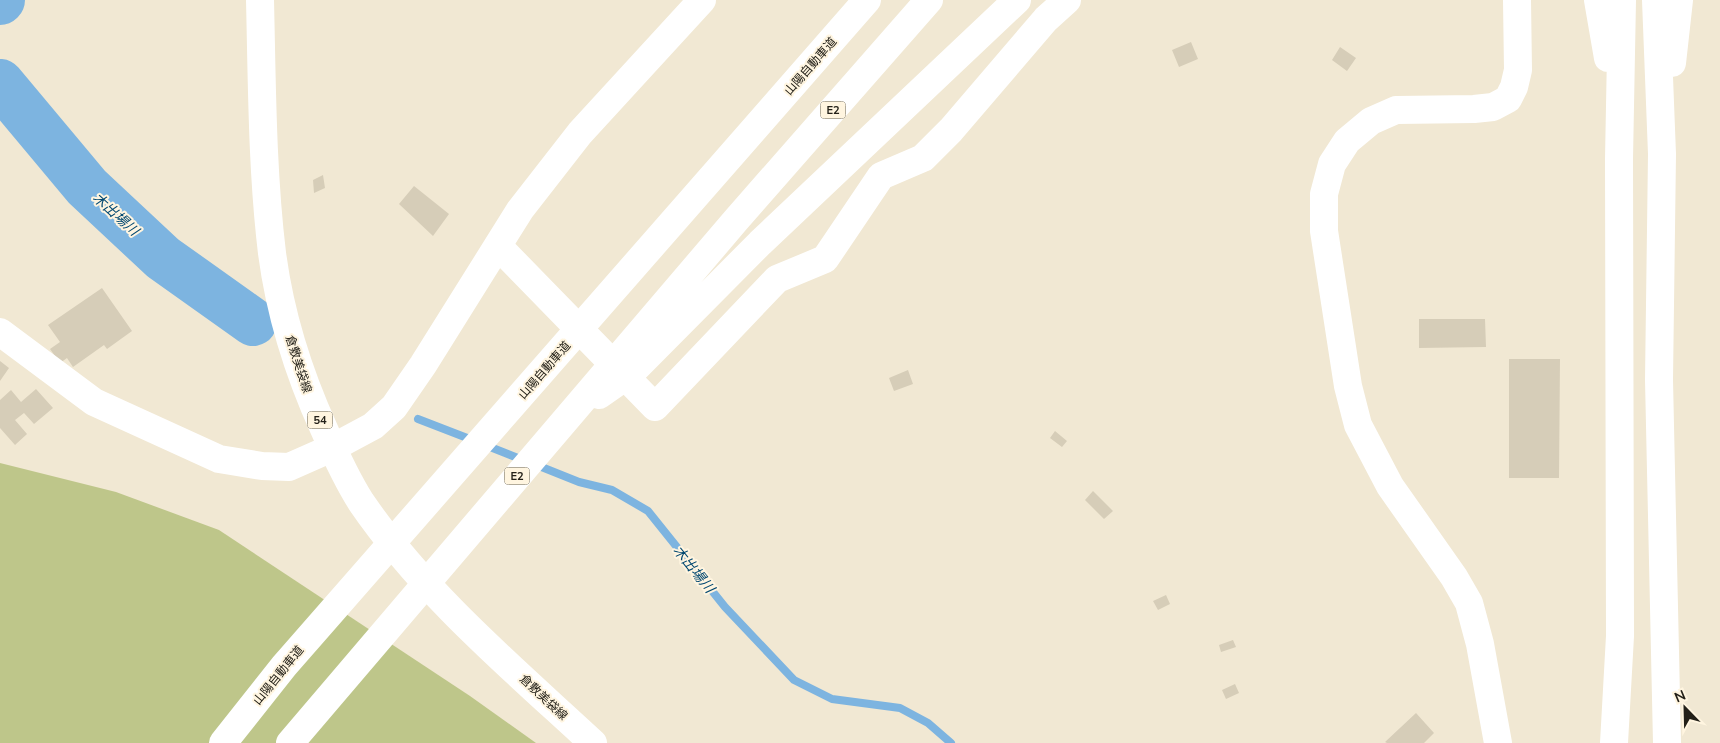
<svg xmlns="http://www.w3.org/2000/svg" width="1720" height="743" font-family="Mulish,'Noto Sans JP',sans-serif">
  <rect width="100%" height="100%" fill="#f1e8d3"/>
  <path fill="#bec68a" d="M0 463 116 492 219 530 470 696 536 743H0Z"/>
  <g fill="none" stroke-linecap="round" stroke-linejoin="round">
    <path stroke="#7db4e0" stroke-width="8" d="M418 419 475 441
      M485 445 523 460
      M534 464 579 482 612 490 648 511 725 607 794 680 832 699 900 708 928 723 951 743"/>
    <path stroke="#7db4e0" stroke-width="48" d="M0 1 1 0
      M0 83 87 187 163 258 253 322"/>
  </g>
  <path fill="#d6cdb8" d="M1191 42 1198 59 1179 67 1172 50Z
    M1340 47 1356 58 1347 71 1332 60Z
    M323 175 325 188 314 193 313 180Z
    M414 186 449 214 433 236 399 204Z
    M102 288 132 331 107 349 104 345 73 367 67 358 60 363 50 349 60 342 48 325Z
    M1419 319H1485L1486 347 1419 348Z
    M1509 359H1560L1559 478H1509Z
    M0 361 9 368 0 381Z
    M908 370 913 384 894 391 889 378Z
    M36 389 53 408 34 424 24 413 15 420 27 434 15 445 0 428V400L11 390 21 402Z
    M1055 431 1067 441 1062 447 1050 438Z
    M1093 491 1113 511 1104 519 1085 500Z
    M1166 595 1170 604 1158 610 1153 601Z
    M1233 640 1236 647 1221 652 1219 645Z
    M1235 684 1239 693 1226 699 1222 690Z
    M1416 713 1434 733 1424 743H1387L1385 742Z"/>
  <g fill="none" stroke-linecap="round" stroke-linejoin="round">
    <path stroke="#fff" stroke-width="28" d="M498 246 655 407 777 279 825 259 881 176 923 158 951 130 1046 19 1067 0
      M0 332 94 402 219 459 262 466 289 467 332 448
      M1498 743 1480 644 1469 603 1454 577 1390 486 1358 425 1348 386 1324 231V194L1332 164 1347 141 1371 121 1396 110 1474 109 1493 107 1508 99 1514 87 1518 70 1517 0"/>
    <path stroke="#fff" stroke-width="28" d="M332 448 373 426 394 407 423 365 520 210 580 133 702 0"/>
    <path stroke="#fff" stroke-width="28" d="M260 0C262 84 262 170 272 253 280 314 299 374 324 429 335 454 347 480 361 502 424 594 512 668 593 743"/>
    <path stroke="#fff" stroke-width="28" d="M1598 0 1608 58
      M1656 0 1662 154 1659 380 1667 743
      M1672 63 1679 0
      M599 395 632 372 760 243 1017 0
      M223 743 284 666 867 0
      M290 743 736 220 929 0
      M1614 743 1620 636 1619 159 1622 0"/>
  </g>
  <g text-anchor="middle" dominant-baseline="central" stroke-width="4" stroke-linejoin="round" paint-order="stroke">
    <g fill="#fff5e0" stroke="#656054" stroke-width="1">
      <rect x="820.5" y="101.5" width="25" height="17" rx="4"/>
      <rect x="307.5" y="411.5" width="25" height="17" rx="4"/>
      <rect x="504.5" y="467.5" width="25" height="17" rx="4"/>
    </g>
    <g font-size="11" font-weight="bold" fill="#232018">
      <text x="833" y="110">E2</text>
      <text x="320" y="420">54</text>
      <text x="517" y="476">E2</text>
    </g>
    <g font-size="12" fill="#232018" stroke="#fff5e0">
      <text transform="translate(810 66) rotate(-49)">山陽自動車道</text>
      <text transform="translate(299 364) rotate(72)">倉敷美袋線</text>
      <text transform="translate(544 370) rotate(-49)">山陽自動車道</text>
      <text transform="translate(278 675) rotate(-51)">山陽自動車道</text>
      <text transform="translate(544 697) rotate(43)">倉敷美袋線</text>
    </g>
    <g font-size="14" font-style="italic" fill="#014770" stroke="#fff5e0">
      <text transform="translate(116 214) rotate(42)">木出場川</text>
      <text transform="translate(694 569) rotate(51)">木出場川</text>
    </g>
  </g>
  <g transform="translate(1685 708) rotate(337)" stroke="#fff5e0" stroke-width="4" paint-order="stroke">
  <path d="M0-4L9 19L0 12L-9 19Z" fill="#232018"/>
  <text y="-8" font-size="14" font-weight="bold" text-anchor="middle" fill="#232018">N</text>
  </g>
</svg>
